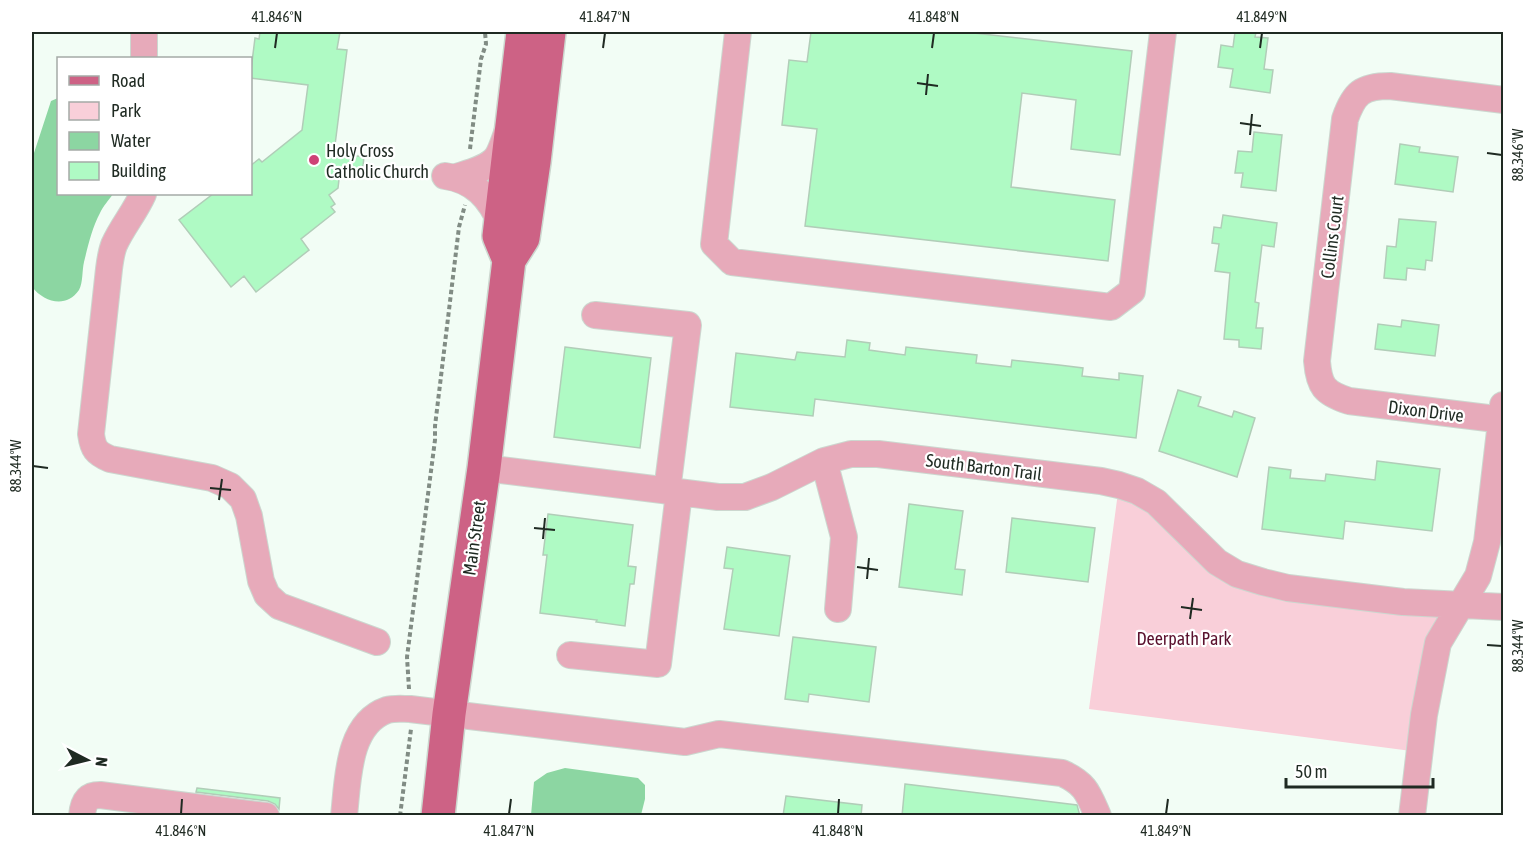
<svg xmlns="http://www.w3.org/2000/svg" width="1535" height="847" font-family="'Asap Condensed',sans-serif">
  <rect width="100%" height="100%" fill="#f2fdf5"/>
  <path fill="#f9cfd9" d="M1119 485 1237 574 1460 605 1419 752 1089 709Z"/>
  <path fill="#8cd6a2" d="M58 98V194H113C109 200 103 206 100 213 92 228 88 246 84 262 82 270 83 283 79 290 66 309 44 302 32 287V164L34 153 51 101Z
    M565 768 638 778 645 785V799L641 815H531L534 782 547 773Z"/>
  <path fill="#affac4" stroke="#b1cdb8" stroke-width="1.5" d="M260 32H340L337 49 347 50 334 153 364 157 362 174 340 171 338 188 329 195 335 204 331 207 335 212 301 239 309 250 256 292 244 276 231 287 179 220 213 194H250V166L259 159 262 162 302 130 308 85 250 78 255 38 259 39Z
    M811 32H965L1132 51 1120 155 1071 149 1076 100 1022 93 1011 187 1115 200 1108 261 805 226 817 129 782 125 789 60 807 62Z
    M1235 32H1256L1255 37 1268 38 1264 69 1273 70 1270 93 1230 87 1233 69 1218 67 1221 45 1233 47Z
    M1254 132 1282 135 1276 191 1241 187 1243 173H1235L1238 151 1252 152Z
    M1400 144 1420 147 1419 152 1458 157 1453 192 1395 184Z
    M1223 215 1277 223 1274 247 1262 245 1255 302 1259 303 1256 328H1263L1261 349 1239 347V340L1224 339 1230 273 1215 271 1219 244 1212 243 1214 227 1221 228Z
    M1399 219 1436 222 1432 261 1426 260 1425 270 1407 268 1406 280 1384 278 1387 246 1396 247Z
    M1402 320 1439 325 1435 356 1375 349 1378 324 1401 327Z
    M847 340 870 343 869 350 905 355 906 347 977 355 976 363 1011 367 1012 360 1059 365 1083 368 1082 376 1119 380V373L1143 376 1136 438 815 399 813 416 730 407 736 353 795 360 797 352 845 357Z
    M565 347 651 358 640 448 554 437Z
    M1178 390 1201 397 1198 406 1232 417 1234 411 1255 418 1237 477 1159 451Z
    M1377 461 1440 469 1432 531 1345 521 1343 539 1262 529 1269 467 1291 470 1290 478 1325 481 1326 474 1375 480Z
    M909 504 963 511 955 569 965 570 962 595 899 587Z
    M548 514 633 525 628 566 636 567 634 584H630L625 626 596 622 597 620 540 613 547 555H543Z
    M1012 518 1095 528 1088 582 1006 572Z
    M727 547 790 556 779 636 724 629 733 569 724 568Z
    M793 637 876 647 869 702 809 694 808 702 785 699Z
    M905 784 1077 805 1080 816H902Z
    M197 788 280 798 279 809 275 804 268 801 196 792Z
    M786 796 862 805 861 816H783Z"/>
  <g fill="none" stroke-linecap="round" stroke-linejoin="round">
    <defs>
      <path id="minor" d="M738 32 714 244 732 262 1111 307 1132 291 1163 32
        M144 58V32
        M1504 100 1390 86C1362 86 1354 93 1345 119L1317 361C1319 386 1324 393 1349 401L1504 420
        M445 176C474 180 490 198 501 224
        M456 177C469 173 488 169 497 157 501 151 504 141 507 133
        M143 194C135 212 122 227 114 245 111 253 110 261 109 269L91 434C93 449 96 453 110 459L212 478 230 486 243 499 249 516 261 581 267 595 279 606 377 642
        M595 315 688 325 667 491
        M824 461 844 537 838 609
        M484 468 718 497H745L772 487 824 461 851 454H878L1101 481 1119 485 1137 491 1156 502 1217 562 1237 574 1263 582 1288 588 1403 602 1504 607
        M570 655 658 664 679 493
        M82 816C83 803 87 795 100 795L266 816
        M344 816C348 781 347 724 387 710 394 708 403 709 410 709L685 742 719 734 1062 773C1086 784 1088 793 1098 816
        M1412 816 1424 715 1438 643 1478 576 1487 542 1503 405"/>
      <path id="major" d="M509 260 499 236 523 32
        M438 816 449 714 484 468 509 260 523 238 534 162 549 32"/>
    </defs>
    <use href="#minor" stroke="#ccd7cf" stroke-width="28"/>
    <use href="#major" stroke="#ccd7cf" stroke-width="36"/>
    <path stroke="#818c84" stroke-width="4" stroke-dasharray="4.5 3" stroke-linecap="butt" d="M470 149 481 59 486 44 485 32
      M409 689 407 657 435 440V426L459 227 465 205
      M400 816 411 729"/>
    <use href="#minor" stroke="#e7aaba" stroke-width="26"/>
    <use href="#major" stroke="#cd6285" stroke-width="33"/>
  </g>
  <path fill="none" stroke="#1f2a22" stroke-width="2" d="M275 48 277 33M603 48 605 33M932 48 934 33M1260 48 1262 33M917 83 938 86M926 95 928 74M1240 123 1261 126M1250 135 1252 114M1487 153 1502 155M33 466 48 468M210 488 231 490M219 500 222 479M534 528 555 530M543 539 545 518M857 567 878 570M867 579 869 558M1181 607 1202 610M1190 619 1193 598M1487 645 1502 646M181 814 182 799M509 814 511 799M838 814 839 799M1166 814 1168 799"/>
  <circle fill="#ce4276" stroke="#fff" stroke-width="2" cx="314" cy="160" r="6"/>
  <g text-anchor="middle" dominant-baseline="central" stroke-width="4.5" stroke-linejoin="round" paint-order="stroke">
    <g font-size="18" fill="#1f2a22" stroke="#fff" text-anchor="start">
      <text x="326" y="150">Holy Cross<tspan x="326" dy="21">Catholic Church</tspan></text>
    </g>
    <g font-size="18" fill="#1f2a22" stroke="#fff">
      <text transform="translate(1332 237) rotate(-83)">Collins Court</text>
      <text transform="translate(1426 411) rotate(7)">Dixon Drive</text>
      <text transform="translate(984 467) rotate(7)">South Barton Trail</text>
      <text transform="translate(474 538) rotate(-82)">Main Street</text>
    </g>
    <g font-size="18" fill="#5a112e" stroke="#fff">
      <text x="1184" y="638">Deerpath Park</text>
    </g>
  </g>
  <rect width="1535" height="847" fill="none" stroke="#ffffff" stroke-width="66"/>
  <rect x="57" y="57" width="195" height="138" fill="#ffffff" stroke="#a5aaa7" stroke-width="1.5"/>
  <rect x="69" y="76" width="30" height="9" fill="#cd6285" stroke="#a5aaa7" stroke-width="1.5"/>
  <text x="111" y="87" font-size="18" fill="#1f2a22">Road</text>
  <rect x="69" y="102" width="30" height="18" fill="#f9cfd9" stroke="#a5aaa7" stroke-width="1.5"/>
  <text x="111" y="117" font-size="18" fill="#1f2a22">Park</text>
  <rect x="69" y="132" width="30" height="18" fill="#8cd6a2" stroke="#a5aaa7" stroke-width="1.5"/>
  <text x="111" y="147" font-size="18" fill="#1f2a22">Water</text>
  <rect x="69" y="162" width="30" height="18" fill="#affac4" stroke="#a5aaa7" stroke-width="1.5"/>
  <text x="111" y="177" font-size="18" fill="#1f2a22">Building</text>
  <g transform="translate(87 760) rotate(97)" stroke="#ffffff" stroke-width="4.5" paint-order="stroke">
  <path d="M0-4.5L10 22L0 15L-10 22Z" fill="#1f2a22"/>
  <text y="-9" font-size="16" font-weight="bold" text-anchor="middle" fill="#1f2a22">N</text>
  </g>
  <path d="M1286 778v9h147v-9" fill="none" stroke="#1f2a22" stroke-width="3"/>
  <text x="1295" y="778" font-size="18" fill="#1f2a22" stroke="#ffffff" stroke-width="4.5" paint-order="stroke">50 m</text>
  <rect x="33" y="33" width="1469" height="781" fill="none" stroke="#1f2a22" stroke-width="2"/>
  <g font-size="15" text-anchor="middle" fill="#1f2a22">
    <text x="277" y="22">41.846°N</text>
    <text x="605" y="22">41.847°N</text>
    <text x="934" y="22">41.848°N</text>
    <text x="1262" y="22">41.849°N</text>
    <text transform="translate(1518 155) rotate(-90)" y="5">88.346°W</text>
    <text transform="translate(16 466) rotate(-90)" y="5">88.344°W</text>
    <text transform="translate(1518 646) rotate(-90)" y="5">88.344°W</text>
    <text x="181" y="836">41.846°N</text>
    <text x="509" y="836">41.847°N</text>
    <text x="838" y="836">41.848°N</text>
    <text x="1166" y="836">41.849°N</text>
  </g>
</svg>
